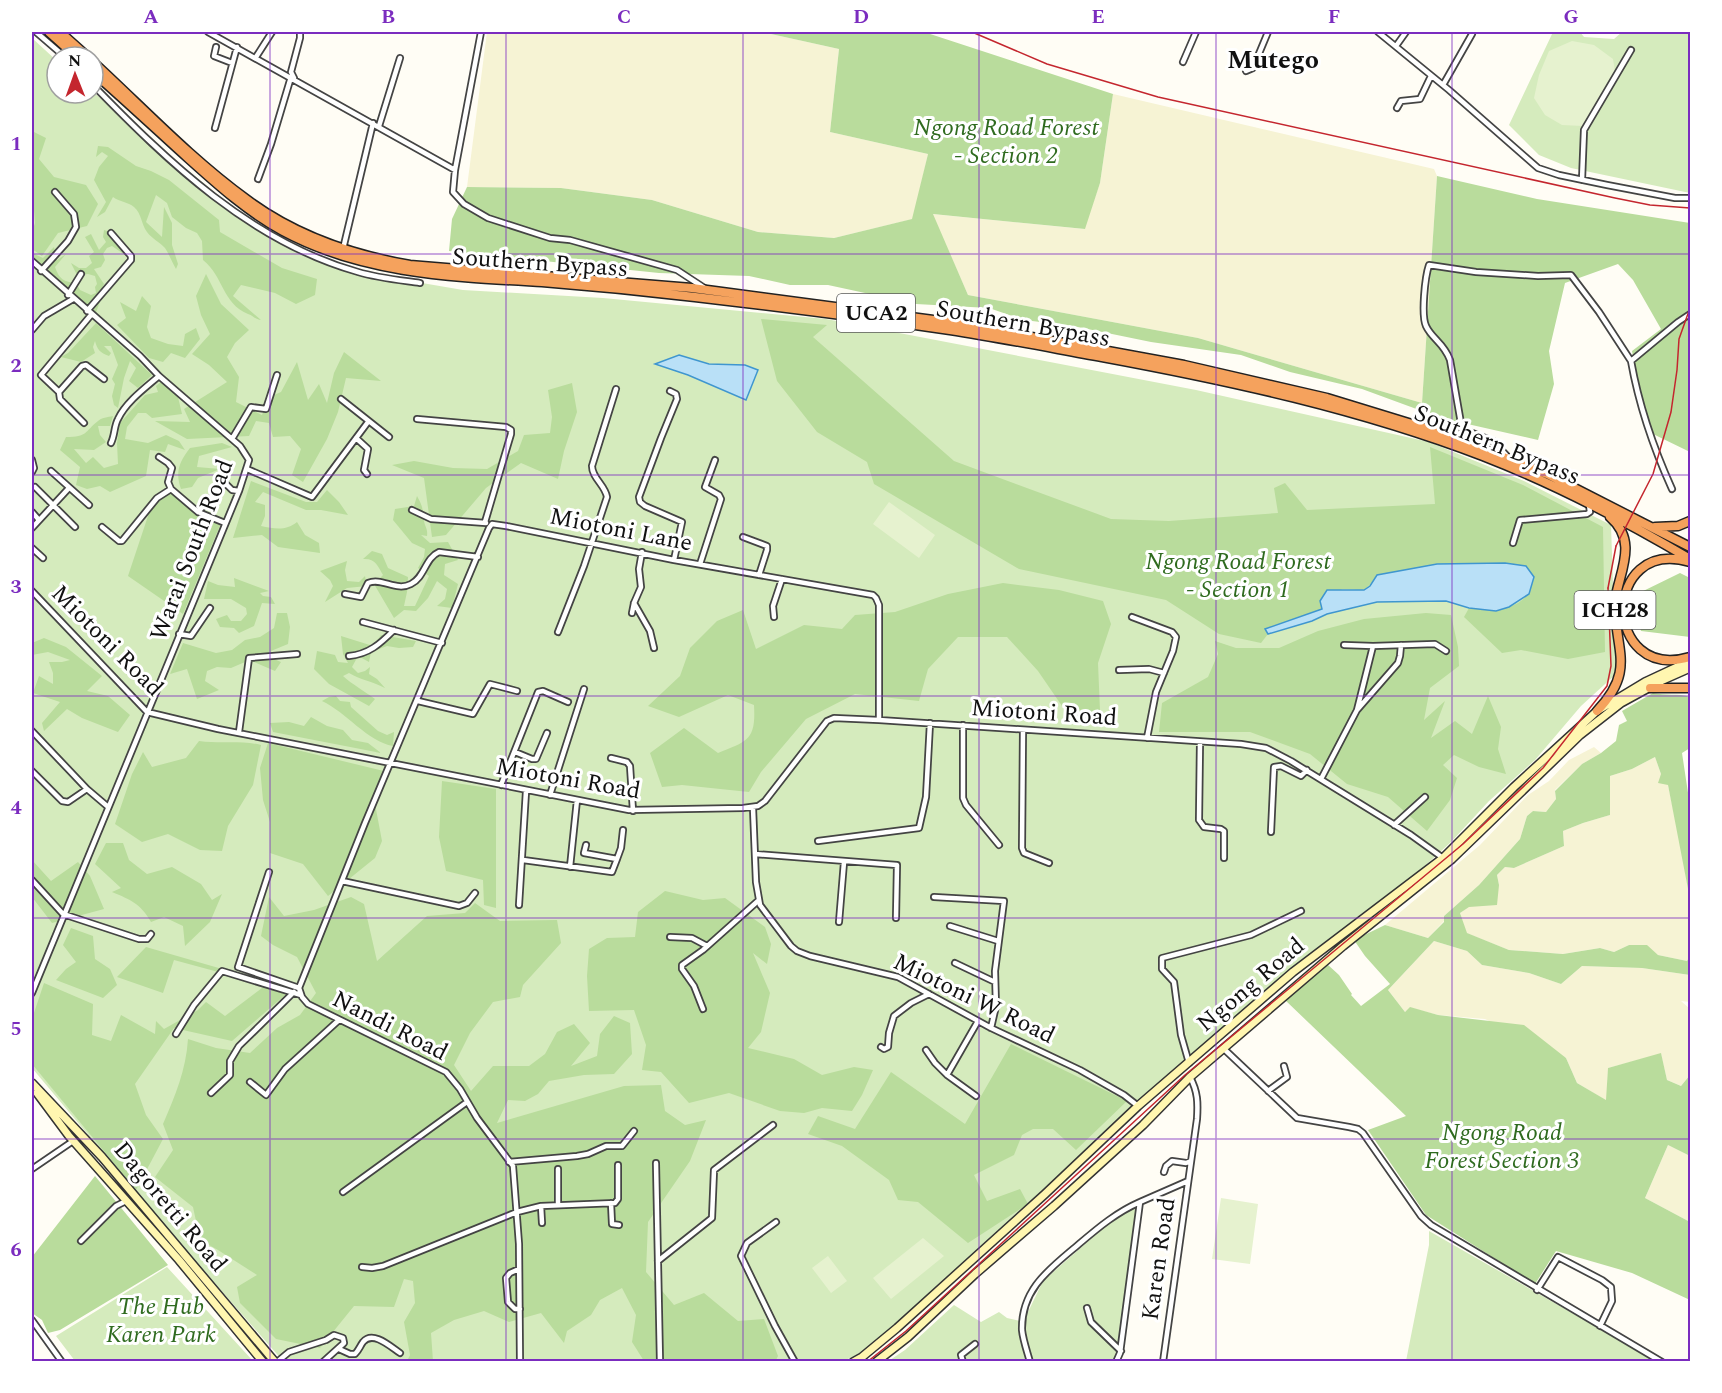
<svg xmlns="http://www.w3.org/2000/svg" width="1722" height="1393" font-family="Spectral,serif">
  <rect width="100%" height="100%" fill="#fffdf5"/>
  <path fill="#f6f3d4" d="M487 32H762L839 49 830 132 928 154 913 219 834 238 758 232 652 200 561 188 467 187Z
    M1113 94 1434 169 1437 176 1422 403 1198 338 968 295 932 214 1084 229 1100 183Z
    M1594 747 1601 753 1582 764 1555 790 1556 799 1546 812 1533 811 1527 816 1520 839 1479 885 1444 916V921L1428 938 1385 925 1480 845 1528 795 1549 781 1569 760Z
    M1655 757 1661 774 1668 785 1682 852 1688 889 1690 956 1687 961 1658 955 1629 945 1614 952 1600 948 1563 954 1509 950 1466 933 1460 913 1499 885 1497 875 1505 867 1514 868 1564 846 1563 831 1583 823 1610 815V776L1632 769Z
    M1434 941 1467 951 1482 965 1529 973 1561 984 1582 966 1642 968 1690 975V1002L1681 1001 1690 1009V1075L1681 1086 1667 1080 1661 1054 1608 1068 1607 1101 1577 1083 1566 1058 1485 1019 1438 1015 1411 1008 1405 1012 1388 990Z
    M1668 1145 1690 1156V1222L1645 1198Z"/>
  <path fill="#d5ebbd" d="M1553 32H1580L1584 37 1614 39 1622 32H1690V193L1571 168 1539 155 1509 125Z
    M32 38 57 61V93L93 92 254 225 300 252 352 271 463 290 603 298 826 319 1196 390 1429 442 1524 481 1611 525 1616 674 1581 706 1535 760 1489 801 1451 842 1428 863 1392 894 1275 984 1123 1114 1024 1209 883 1335 860 1354 843 1361H283L174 1237 32 1068Z
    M1138 1206 1119 1345 1117 1356 1113 1361 887 1362 905 1350 954 1305 981 1322 999 1312 1007 1318 1020 1321 1028 1312 1043 1281 1110 1222Z
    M1429 1231 1656 1361H1406L1429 1245Z
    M167 1267 253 1361H75L56 1336Z"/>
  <path fill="#b9dc9c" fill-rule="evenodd" d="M762 32H924L1113 94 1100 183 1085 229 933 214 968 295 1198 338 1422 403 1437 176 1537 199 1690 223V452L1653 434 1640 392 1632 351 1661 329 1633 280 1618 264 1565 283 1549 351 1554 384 1538 440 1441 418 1362 389 1290 372 1241 355 1151 342 1073 326 1024 320 989 308 916 304 828 285H790L749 276 659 273 449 251 452 219 467 187 561 188 652 200 758 232 834 238 912 219 928 154 830 132 839 49Z
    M32 131 46 138 39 159 54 177 86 185 98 204 87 226 58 233 42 256 32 249V232L35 223 32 186Z
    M98 146 108 147 136 166 151 171 169 180 219 220 220 232 282 268 317 279 315 295 296 304 275 293 241 285 233 296 261 320C254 319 254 316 248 314 222 303 224 277 203 260L202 241 197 233 186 228 172 217 167 203 156 195 146 222 162 237 164 207 172 223V245L178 264 176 269C172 262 169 254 165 248 160 242 152 239 147 232 141 224 142 214 134 207 128 202 120 202 113 197L105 212 97 217 106 202 94 180 99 167 108 156 102 152 96 157Z
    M104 230 110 232 111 238 128 257 112 246 107 248 103 254 105 260 101 267 94 269 104 284 99 294 101 299 95 315 87 308 85 303C66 288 50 271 32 256V253L43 258 54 247 57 260 66 254 55 267C59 279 64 282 76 283L80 290 91 295 96 293 95 287 97 284 95 276 88 274 77 275 71 263 79 268H86L92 263 89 256 94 252 85 237 91 234 99 250 106 242 103 237Z
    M206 274 221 304 249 330 235 343 227 357 239 377 236 402 262 415 269 397 281 392 297 362 308 400 319 384 327 403 334 373 344 352 381 381 346 378 338 412 327 439 303 482 292 475 301 449 290 436 273 437 269 423 256 421 249 436 187 439 155 421 190 422 184 409 227 382 209 365 192 354 210 334 201 315 196 296Z
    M142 296 151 306 147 327 151 338 168 344 183 346 185 334 196 328 200 339 185 358 171 353 163 362 149 358 117 325 126 318 120 302 136 311Z
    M761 319 827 325 813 337 954 461 1111 519 1169 521 1278 513 1274 488 1285 483 1307 510 1435 504 1430 447 1523 485 1603 527 1605 652 1568 659 1521 650 1502 653 1464 617 1469 608C1487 610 1514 612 1527 595 1531 591 1532 583 1534 577L1505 563 1437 564 1377 575C1363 595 1365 589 1342 589L1323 609 1266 629 1268 634 1261 643 1219 634 1166 600 1019 569 874 484 867 462 817 432 777 381Z
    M96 323 152 375 138 388 129 381 136 368 130 361 124 378 118 408 114 405 112 396 115 384 112 379 118 365 111 346H104L111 353 109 356C100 353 97 349 95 341L93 347 95 353 81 362 61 357 68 353Z
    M161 382 178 397 182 414 152 418 146 413H138L127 427 125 439 148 443 166 435 179 441 185 450 168 444 165 452 150 450 146 476 110 492 100 486 87 489 76 485 80 467 60 450 66 437C88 437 84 432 98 421 101 418 108 417 113 416L110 426H98L100 435 106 442 94 450 74 449 86 463 93 457 104 468 118 464 117 443 120 423 145 395 158 392 156 386Z
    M572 383 577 412 564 451 558 479 521 463 486 488 446 535 432 537 424 478 392 465 414 461 453 468 487 469 518 451 524 435 550 433 552 417 548 390Z
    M222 443 232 447 199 456 197 467 220 469 198 478 192 487 181 489C175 472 179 462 190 448Z
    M251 481 306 502H317L327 490 339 502 348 515 321 510H306L263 492 255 502 265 505V516L261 526C275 529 286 531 297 522L305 535 319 543 320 553 278 547 262 535 233 538Z
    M172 491 195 513 221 523 183 614 128 576 151 507Z
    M417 496C424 509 422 508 424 521 425 527 428 529 427 536L421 535 430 543 448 542 458 560 445 564 444 575 458 584 452 608 437 606 445 599 447 589 437 581 428 598 416 611 404 610 394 618 374 584 383 575C378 566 375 558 363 559L372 551 382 554 388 568 408 577 407 592 404 606H415L429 576 418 568 424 557 425 549 412 543 393 520 395 509 414 506Z
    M347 561 345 570 347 581 359 582 365 576 367 586 347 588 325 602 333 586 330 580 320 571Z
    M1680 573 1690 578V637L1641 631 1631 597Z
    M234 578 269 591 260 593 263 596 271 597 275 604 262 603 254 626 239 633 234 628 220 627 216 619 227 615 231 621H241L247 614 246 608 231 599H204L208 581 218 585 235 587Z
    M1003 583 1059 590 1103 601 1111 624 1098 663 1100 711 1081 721 1062 706 1038 671 1007 637H958L928 669 919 701 855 694 806 719 761 772 749 792 682 785 662 787 650 753 684 728 718 753C748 741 756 740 754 705L728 695 679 717 648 706 680 676 690 648 717 621 743 610 756 649 804 625 842 629 855 615 895 612 948 594Z
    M277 613H287L290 627 288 644 271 651 274 659 281 662 275 671 254 662H245L231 668 217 667 207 671 205 681 219 690 197 699 187 669 170 674 183 643 216 653 232 650 245 640 260 637 274 628Z
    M1426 613 1451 615 1458 647 1459 666 1430 688 1424 720 1445 701 1431 738 1455 721 1472 734 1488 696 1501 727 1498 749 1506 774 1479 767 1454 755 1443 765 1457 778 1450 800 1427 831 1388 797 1347 784 1310 754 1250 732H1159L1162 703 1208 677 1218 654 1215 641 1236 648H1279L1318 631 1364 619Z
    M381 635 416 641 413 647 399 648 387 646 371 652 369 662 358 656 352 667 358 673 365 671 370 667 369 674 377 679 385 688C372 681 360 680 349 673L343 676C353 685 363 690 375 699L369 706 329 684 314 669 317 651 335 655 338 662 348 663 343 654 341 636 373 646Z
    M44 638 66 647 102 676 87 691 108 696 130 715 118 732 82 718 67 709 44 731 42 723 60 702 33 693 39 676 53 684V673L49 662H62L70 660 48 652 32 655V643Z
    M1653 693C1665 696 1678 693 1690 697V748L1682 753 1690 806V975L1642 968 1582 966 1561 984 1529 973 1482 965 1467 951 1434 941 1388 990 1405 1012 1410 1007 1438 1015 1524 1025 1566 1058 1577 1083 1606 1100 1608 1068 1661 1053 1667 1080 1681 1086 1690 1075V1156L1668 1145 1645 1198 1690 1222V1300L1632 1273 1556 1251 1535 1284 1426 1215 1368 1130 1406 1116 1285 1000 1327 964 1339 975 1352 994 1351 995 1361 1006 1390 984 1365 956 1354 940 1385 925 1428 938 1444 922V916L1479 885 1520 839 1527 816 1533 811 1546 812 1556 799 1555 791 1582 764 1601 753 1616 741 1619 725 1627 721 1622 711ZM1655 757 1661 774 1658 783 1668 785 1688 889 1690 956 1687 961 1658 955 1647 945H1629L1614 952 1600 948 1563 954 1509 950 1467 933 1460 913 1469 907 1497 905 1499 885 1497 875 1505 867 1514 868 1564 846 1563 831 1583 823 1610 815V776L1632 769Z
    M336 696 340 701 350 702 351 707 378 731 387 735 394 732 393 746C368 742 346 712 322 701L329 697Z
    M311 717 327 726 343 730 352 740 368 743 381 753 273 732 270 723 289 722 304 726Z
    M199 741C221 744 241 740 261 745L253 785 228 826 222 851 200 850 168 834 142 842 115 824 132 774 143 752 152 767 186 758Z
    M268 743 388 772 375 804 382 841 375 858 328 896 303 864 270 853V822L263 800 260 768Z
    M442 781 496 789V908L484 905 483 880 446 871 439 837Z
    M106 843H123L129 860 147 874 172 867 201 884 212 900 222 894 210 922 185 946 183 926 164 917 151 922C140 903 131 900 112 892L121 888 95 864Z
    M32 860 51 881 78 862 90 876 104 909 52 923 32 897Z
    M665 891 703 900 725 898 765 927 771 944 767 964 753 953 770 993 761 1032 748 1048 794 1059 822 1075 854 1067 873 1070 862 1095 852 1111 822 1108 804 1113 780 1111 729 1093 689 1103 661 1072 642 1070 646 1045 634 1010 589 1011 587 976 589 949 607 938 635 937 638 912Z
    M269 897 284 916 314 910 351 897 364 904 377 961 427 916 465 913 475 903 500 921 557 920 561 943 523 985 520 997 493 1002 470 1033 454 1065 471 1091 493 1066H529L545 1054 557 1032 574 1024 590 1043 571 1066 597 1056 600 1034 614 1016 630 1023 632 1054 614 1074 584 1075 549 1081 538 1094 525 1101 508 1100 497 1123 624 1086 661 1085 665 1111 685 1125 706 1120 690 1161 648 1222 646 1272 674 1305 704 1293 738 1321 764 1319 778 1356 775 1362 644 1361 632 1342 636 1315 622 1288 600 1300 591 1315 567 1331 564 1343 541 1313 509 1322 484 1311 454 1320 431 1333 433 1361H407L410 1355 404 1322 415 1303 413 1281 404 1279 394 1307 354 1306 320 1348 276 1339 240 1303 237 1287 257 1275 218 1250 200 1240 193 1207 155 1177 173 1150 163 1124C175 1096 186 1070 188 1039L216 1048 250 1053 277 1028 300 1015 316 993 297 957 273 945 261 936Z
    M71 928 93 936 95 959 110 969 117 985 103 998 56 980 66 969 76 962 63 945Z
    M146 947 292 989 232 1041 174 1028 135 1084 146 1115 163 1139 136 1190 32 1064V1019L44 983 93 1004 92 1035 111 1041 121 1015 155 1034 156 1021 164 1029 198 1010 206 1002 225 1016 266 985 174 960 163 993 117 977Z
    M1011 1044 1127 1101 1076 1150 1053 1129H1033L1022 1135 1014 1155 974 1175 987 1201 1020 1189 1028 1204 968 1243 918 1202 898 1200 889 1180 842 1146 808 1134 818 1116 855 1129 891 1072 965 1124Z
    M95 1176 168 1265 60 1330 48 1333 42 1320 32 1313V1257Z"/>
  <path fill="#e6f2cf" d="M1572 41 1594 45 1613 59 1616 78 1594 121 1583 126 1562 125 1545 115 1534 98 1539 75 1549 51Z
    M889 502 935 535 919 558 873 524Z
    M1221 1198 1258 1204 1250 1264 1212 1259Z
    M923 1238 944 1256 891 1299 873 1278Z
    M828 1256 847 1281 831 1293 812 1268Z"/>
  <path fill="#b9e0f7" stroke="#3f96cf" stroke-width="1.5" d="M679 355 709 364 745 365 758 370 746 400 688 375 655 364Z
    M1505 563 1526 566 1534 577 1529 594 1509 607 1496 611 1469 608 1446 601 1377 602 1327 614 1312 621 1268 634 1265 629 1322 609 1320 601 1327 590H1364L1370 586 1377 575 1437 564Z"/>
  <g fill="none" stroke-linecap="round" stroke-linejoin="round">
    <defs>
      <path id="street" d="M36 32 65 57
        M208 32 455 170
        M481 32 455 170 453 192 464 204 488 218 550 238 570 240 677 270 706 289
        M1378 32 1449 90 1538 168 1559 175 1607 185 1675 198H1690
        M1396 46 1406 32
        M216 47 214 56 232 63
        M256 57 272 32
        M1183 62 1196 32
        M1246 71 1253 68 1268 32
        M294 78 291 72 300 38V32
        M93 85C168 162 251 242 358 272 378 278 399 280 420 283
        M1443 85 1472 34
        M1397 108 1401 101 1420 99 1431 76
        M379 126 400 58
        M215 128 237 47
        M258 179 271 144 291 77
        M1582 180 1584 130 1631 50
        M343 249 373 123
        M32 261 140 356 159 376 240 446 249 460 239 491 32 993
        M41 271 68 241 76 227 74 214 55 192
        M68 295 81 274
        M87 311 131 260V256L111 233
        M32 330 44 316 73 299
        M670 391 676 394 677 399 661 438 639 497 640 502 645 506 682 522 674 560
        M59 392 82 366 86 365 104 379
        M341 399 389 437
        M417 419 506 427 511 430V434L485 522
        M84 423 60 399 59 392 41 375 91 315
        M356 438 368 449 364 470 367 474
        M232 439 251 407 266 409 277 375
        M111 443C115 435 114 426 118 419 126 402 145 388 159 376
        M159 457 168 463 172 468 168 482 171 489 198 512 225 523
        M1508 457 1493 441 1462 429 1450 360C1444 343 1432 339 1426 326 1421 315 1425 277 1429 265L1476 272 1538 276 1571 275 1599 312 1631 361
        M32 460 34 468 32 472
        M247 469 312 497 368 422
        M51 471 89 505
        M35 487 75 527
        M1672 489C1653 447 1639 406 1631 361L1678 322 1690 314
        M412 510 431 519 486 523
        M32 512 39 520
        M198 512 224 484H226L232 490 239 491
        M102 527 119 541H122L157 498 171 489
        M32 528 69 488
        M743 537 767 546V550L759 575
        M1513 543 1520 520 1587 514 1590 512 1589 505
        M32 548 43 558
        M700 564 721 499 719 495 705 487 715 460
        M32 591 147 712 218 729 629 810 743 808 758 806 765 801 827 721 834 718 879 720 1241 744 1266 748 1291 761 1411 835 1443 858
        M345 594 361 597 368 583C382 577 396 592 411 584 425 577 425 558 439 552L478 557
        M634 603 650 631 654 648
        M632 613 634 603 641 587 639 569 642 552
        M774 617 773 606 782 579
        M1132 617 1172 632 1176 637 1173 651 1156 692 1147 738
        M363 622 442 643
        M558 632 584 566 607 497C605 485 592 478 592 466L616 389
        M179 634 191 636 210 608
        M1373 646 1435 644 1446 651
        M349 656C369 654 380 644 394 630
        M1119 670 1149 669 1164 673
        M418 701 473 714 490 684 517 691
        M1357 710 1398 663 1400 656 1401 645
        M963 725V798L966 805 999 845
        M1023 730 1022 848 1024 853 1049 863
        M32 731 87 789
        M239 732 249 658 297 654
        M1200 742 1199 820 1204 827 1221 829 1224 831V858
        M515 752 532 759H536L547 733
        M611 758 627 762 630 766 633 811
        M32 771 62 801 68 802 87 789 107 806
        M1321 779 1357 710 1373 646 1344 645
        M501 785 538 692 543 691 568 702
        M550 795 584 689
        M753 808 756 882 760 905 791 946 797 951 810 956 898 977 991 1028 1080 1070 1124 1095 1138 1106
        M1394 825 1425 797
        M1271 832 1274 767 1281 766 1301 776 1307 770
        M818 841 919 828 926 797 930 723
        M755 854 897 865 896 918
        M617 859 621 848 623 830
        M523 860 612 872 617 859 584 853 586 845
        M570 867 577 800
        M269 872 238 967 299 988
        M32 880 63 914 139 939H147L151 934
        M342 881 459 906 467 903 475 893
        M934 897 1004 901 995 971 996 1006 991 1028
        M519 905 526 791
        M839 922 844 862
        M950 926 998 941
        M670 937 692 938 707 946
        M955 963 995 982
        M703 1009 694 986 682 969V965L703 950 759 900
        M176 1034 194 1005 222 971 301 995
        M881 1047 884 1049 888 1047 889 1033 894 1016 911 1003 929 994
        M1224 1049 1297 1118 1349 1127 1358 1129 1363 1133 1421 1216 1431 1225 1662 1362
        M926 1050 935 1063 947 1075
        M1189 1063 1181 1035 1174 982 1162 969V958L1251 935 1301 911
        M250 1082 266 1095 285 1069 339 1020
        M1268 1091 1287 1077 1284 1066
        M211 1093 230 1075V1061L239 1046 294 992
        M976 1096 947 1075 978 1021
        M509 1162 577 1156 588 1154 606 1146H622L634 1131
        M656 1163 660 1362
        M32 1169 73 1141
        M558 1169V1205
        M1164 1172 1166 1166 1172 1161 1186 1163 1191 1161
        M343 1192 467 1102
        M611 1203 612 1224 619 1225
        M541 1206 542 1223
        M776 1222 747 1243 741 1256 775 1326 795 1362
        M81 1241 116 1206 126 1201
        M658 1261 712 1218 714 1170 773 1125
        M362 1267 372 1268 383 1266 517 1212 541 1206 615 1203 618 1199V1165
        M519 1269 510 1273 506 1278 508 1302 515 1309H520
        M1537 1290 1558 1257 1602 1280 1611 1287 1612 1301 1600 1326
        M1087 1308 1091 1322 1121 1351
        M32 1320 62 1362
        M339 1349 350 1354H355C359 1350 360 1346 363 1342 373 1330 391 1347 400 1353
        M277 1362 289 1352 326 1340 334 1335 343 1338 344 1343 323 1362
        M520 1362 519 1244 513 1166 477 1118 460 1089 446 1072 308 1004 302 997 299 988 365 823 489 528 492 524 506 526 674 560 873 595 876 598 879 605V720
        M963 1362 961 1355 975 1344
        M1030 1362C1027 1351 1023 1340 1022 1330 1021 1288 1051 1268 1079 1244 1099 1227 1117 1212 1140 1202
        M1116 1362 1120 1353 1140 1202 1188 1181
        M1163 1362 1197 1119C1198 1103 1198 1092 1190 1077"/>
      <path id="secondary" d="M32 1083 102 1157 275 1362
        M37 1093 69 1136 179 1260 263 1362
        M853 1362 862 1357 897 1328 1045 1194 1138 1106 1293 972 1443 858 1514 787 1597 711 1645 682 1690 661
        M876 1362 908 1337 975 1274 1054 1206 1143 1125 1190 1077 1343 946 1452 859 1580 735 1621 703 1663 680 1690 668"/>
      <path id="highway" d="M49 32 77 57
        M60 32 88 57
        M93 62C143 108 191 159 246 199 294 235 352 255 410 265L692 288 956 323 1184 365 1327 398 1438 432 1547 474 1690 547
        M93 72C125 100 156 129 188 158 218 185 248 212 283 231 363 274 453 277 542 282 593 286 644 291 695 297 780 307 866 318 950 330 1001 338 1052 348 1102 357 1232 381 1360 409 1483 456 1555 484 1624 520 1690 559
        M1655 527 1678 526 1690 521
        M1690 562C1601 536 1602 683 1690 657
        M1650 688H1690
        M1597 711C1637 669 1614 650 1615 601 1619 572 1639 542 1610 517"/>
    </defs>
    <use href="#street" stroke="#444" stroke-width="8"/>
    <use href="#secondary" stroke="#333" stroke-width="10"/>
    <use href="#highway" stroke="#222" stroke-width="11"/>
    <use href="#street" stroke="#fff" stroke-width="4.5"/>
    <use href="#secondary" stroke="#fff6b0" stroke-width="7"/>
    <use href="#highway" stroke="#f5a25d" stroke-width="8"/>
    <path stroke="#c4262e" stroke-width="1.5" d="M1616 546 1653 474 1671 412 1677 370 1679 339 1690 308
      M867 1362 906 1331 1185 1075 1463 844 1543 768 1607 686 1611 666 1608 588"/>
    <path stroke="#c4262e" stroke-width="1.5" d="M972 32 1047 64 1158 97 1615 198 1650 205 1690 208
      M1608 588 1616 546"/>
  </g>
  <path fill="none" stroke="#7b2cbf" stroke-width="1.5" stroke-opacity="0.55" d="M270 32V1362M506 32V1362M743 32V1362M979 32V1362M1216 32V1362M1452 32V1362M32 254H1690M32 475H1690M32 696H1690M32 918H1690M32 1139H1690"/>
  <g text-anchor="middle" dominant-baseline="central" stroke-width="6" stroke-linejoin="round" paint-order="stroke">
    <g fill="#fff" stroke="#585858" stroke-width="1.5">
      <rect x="837" y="294" width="78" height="38" rx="4.5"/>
      <rect x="1574.5" y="591" width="81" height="38" rx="4.5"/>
    </g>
    <g font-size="22" font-weight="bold" fill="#111">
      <text x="876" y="313">UCA2</text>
      <text x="1615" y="610">ICH28</text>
    </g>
    <g font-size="24" font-style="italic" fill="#2f6b1f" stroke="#fff">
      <text x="1006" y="128">Ngong Road Forest<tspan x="1006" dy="28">- Section 2</tspan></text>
      <text x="1238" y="562">Ngong Road Forest<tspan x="1238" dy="28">- Section 1</tspan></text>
      <text x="1502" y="1133">Ngong Road<tspan x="1502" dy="28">Forest Section 3</tspan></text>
      <text x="161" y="1307">The Hub<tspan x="161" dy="28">Karen Park</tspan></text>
    </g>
    <g font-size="24" fill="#111" stroke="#fff">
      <text transform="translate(540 263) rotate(4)">Southern Bypass</text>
      <text transform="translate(1023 324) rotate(10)">Southern Bypass</text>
      <text transform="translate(1497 445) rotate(22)">Southern Bypass</text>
      <text transform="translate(621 530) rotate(11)">Miotoni Lane</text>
      <text transform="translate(192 550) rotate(-69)">Warai South Road</text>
      <text transform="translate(107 641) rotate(45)">Miotoni Road</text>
      <text transform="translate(1044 713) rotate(4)">Miotoni Road</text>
      <text transform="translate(568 779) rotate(10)">Miotoni Road</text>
      <text transform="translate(1251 985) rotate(-40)">Ngong Road</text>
      <text transform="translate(974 999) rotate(26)">Miotoni W Road</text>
      <text transform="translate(390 1026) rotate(27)">Nandi Road</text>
      <text transform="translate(170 1207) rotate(50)">Dagoretti Road</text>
      <text transform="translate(1159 1259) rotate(-82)">Karen Road</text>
    </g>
    <g font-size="26" font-weight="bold" fill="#111" stroke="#fff">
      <text x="1273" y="60">Mutego</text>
    </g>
  </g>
  <rect width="1722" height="1393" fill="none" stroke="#ffffff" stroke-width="66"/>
  <g transform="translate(75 75) rotate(359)"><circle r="28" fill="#ffffff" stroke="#a0a0a0" stroke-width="1.5"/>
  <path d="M0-4.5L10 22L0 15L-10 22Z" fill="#c4262e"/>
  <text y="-9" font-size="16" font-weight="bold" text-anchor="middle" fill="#111111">N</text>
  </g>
  <rect x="33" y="33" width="1656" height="1327" fill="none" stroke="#7b2cbf" stroke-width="2"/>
  <g font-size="20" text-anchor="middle" font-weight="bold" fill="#7b2cbf">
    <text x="151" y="23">A</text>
    <text x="388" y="23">B</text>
    <text x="624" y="23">C</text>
    <text x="861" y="23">D</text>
    <text x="1098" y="23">E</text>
    <text x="1334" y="23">F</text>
    <text x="1571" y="23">G</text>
    <text x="16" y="150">1</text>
    <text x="16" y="372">2</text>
    <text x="16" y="593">3</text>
    <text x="16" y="814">4</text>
    <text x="16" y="1035">5</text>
    <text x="16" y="1256">6</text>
  </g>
</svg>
